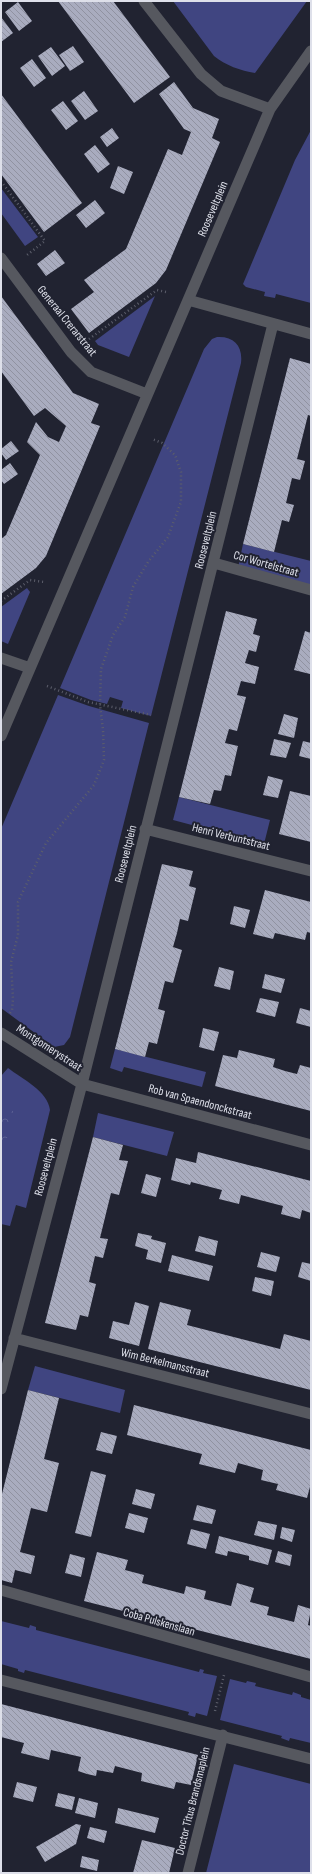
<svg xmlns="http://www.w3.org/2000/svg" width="312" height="1874" font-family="'Sofia Sans Condensed',sans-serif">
  <defs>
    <pattern id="park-crowns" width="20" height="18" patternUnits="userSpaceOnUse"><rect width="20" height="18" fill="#404581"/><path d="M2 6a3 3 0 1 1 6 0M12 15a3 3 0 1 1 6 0" fill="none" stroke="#5b6093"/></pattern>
    <pattern id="building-back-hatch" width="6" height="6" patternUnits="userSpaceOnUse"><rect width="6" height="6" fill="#a9acbf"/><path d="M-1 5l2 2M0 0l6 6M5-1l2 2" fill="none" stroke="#9092a1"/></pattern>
  </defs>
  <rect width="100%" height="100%" fill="#212331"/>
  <path fill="#404581" d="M173 1H307L255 73C241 71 225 65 214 56Z
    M311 130V303L276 294 275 298 264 296 265 292 246 287 243 284 295 160Z
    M1 188 38 237 25 246 1 213Z
    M155 296 129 357 98 345 95 341Z
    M217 337C234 336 243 346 241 363L151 716 121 708 123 701 110 697 107 704 91 700 60 688 204 349 212 339Z
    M243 544 311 561V586L238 568Z
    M27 588 30 592 8 644 1 641V607Z
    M58 695 89 706 149 723 70 1037 64 1045 54 1047 1 1008V829Z
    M179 797 270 820 264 844 173 820Z
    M115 1049 206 1072 202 1087 124 1067 122 1072 110 1068Z
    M8 1068C22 1079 48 1091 50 1110L26 1208 16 1205 10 1226 1 1224V1076Z
    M98 1113 174 1132 167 1156 93 1137Z
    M35 1366 125 1390 120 1413 28 1390Z
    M1 1621 29 1628 30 1625 36 1627V1630L199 1672 200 1669 204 1670 203 1673 217 1676 207 1716 196 1713 195 1717 188 1715 189 1712 25 1670 24 1673 18 1671V1669L1 1664Z
    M230 1679 246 1683 247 1681 256 1683 255 1686 292 1695 293 1692 301 1695V1697L311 1700V1743L290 1738 289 1741 281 1738 282 1736 220 1720Z
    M234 1764 311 1784V1873H206Z"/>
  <path fill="url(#park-crowns)" d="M1 1103 17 1114 1 1153Z"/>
  <path fill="url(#building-back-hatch)" d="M58 1H113L170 77 134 103Z
    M18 2 32 21 19 31 5 12Z
    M1 17 13 33 1 42Z
    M73 46 84 62 70 71 59 55Z
    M51 47 65 66 52 76 38 56Z
    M32 59 46 78 34 87 20 68Z
    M174 82 193 108 219 119 212 138 220 142 166 270 156 283 89 333 71 309 94 292 84 280 126 249 168 149 182 155 191 132 184 129 159 94Z
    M84 91 98 111 85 120 71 101Z
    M1 94 82 203 44 232 1 174Z
    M63 101 78 121 66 130 51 110Z
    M112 128 119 138 107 147 100 137Z
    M95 145 110 164 98 173 84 154Z
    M118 166 133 172 124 194 110 188Z
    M95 200 105 213 86 228 76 215Z
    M55 250 65 263 46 276 37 264Z
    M1 296 73 393 99 404 91 423 100 426 46 556 36 568 1 594V539L6 535 40 455 27 442 36 422 48 437 59 442 66 426 45 408 34 416 1 371Z
    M290 358 311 364V416L308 415 297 459 305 461 300 480 292 478 286 503 294 505 289 522 282 520 274 552 243 544Z
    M11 441 19 451 6 460 1 453V449Z
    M10 463 18 474 4 484 1 480V470Z
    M226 611 257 619 253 634 260 636 256 652 249 650 245 663 259 667 255 684 241 681 237 695 246 697 237 731 229 729 225 743 238 746 231 776 225 775 221 791 214 790 210 804 179 797Z
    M305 631 311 633 310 674 294 670Z
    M284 714 298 718 294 738 278 734Z
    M274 739 291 743 286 758 270 755Z
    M303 741 311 743V759L299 756Z
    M268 776 283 780 278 798 263 795Z
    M290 791 311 796V842L279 834Z
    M162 864 193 871 189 886 196 888 188 921 180 919 177 933 173 947 182 950 173 983 165 981 158 1009 165 1011 157 1044 149 1042 145 1057 115 1049Z
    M265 890 311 902V933L307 932 305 940 275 933 273 939 253 934Z
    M234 906 250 910 245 928 230 924Z
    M219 967 234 971 230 990 214 986Z
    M265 974 285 979 281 993 262 988Z
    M260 998 279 1002 275 1017 256 1012Z
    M300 1008 311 1011V1027L296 1023Z
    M203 1028 219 1032 214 1051 199 1047Z
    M239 1050 275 1059 273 1067 285 1071 297 1074 300 1065 311 1068V1111L215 1086 223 1055 237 1058Z
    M93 1137 123 1145 119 1160 128 1161 119 1195 111 1193 100 1238 108 1239 103 1258 95 1256 89 1282 96 1284 88 1317 80 1315 76 1330 45 1323Z
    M198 1152 311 1181V1213L302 1210 300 1219 281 1214 283 1206 241 1195 239 1204 219 1199 222 1190 191 1182 190 1185 171 1180 176 1158 196 1163Z
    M146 1174 161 1178 156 1197 141 1193Z
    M138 1233 152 1236 151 1239 166 1243 161 1263 146 1259 148 1250 135 1246Z
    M199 1236 218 1241 215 1256 195 1251Z
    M261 1252 280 1257 276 1272 257 1267Z
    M172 1255 213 1266 209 1281 168 1271Z
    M302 1262 311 1264V1281L298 1277Z
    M255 1277 274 1281 271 1296 252 1291Z
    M135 1302 149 1306 139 1346 109 1338 113 1321 129 1325Z
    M160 1302 191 1310 187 1325 280 1349 284 1334 311 1341V1390L148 1349Z
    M28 1390 59 1398 44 1459 59 1463 47 1512 31 1508 20 1552 35 1556 31 1574 15 1570 12 1583 1 1580V1498Z
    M134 1405 311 1450V1483L307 1498 276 1490 278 1484 261 1480 263 1470 238 1463 235 1473 199 1464 202 1454 127 1435Z
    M101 1432 117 1436 112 1454 96 1450Z
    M91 1471 106 1475 91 1537 75 1533Z
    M136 1489 155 1494 151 1509 132 1504Z
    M197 1505 216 1510 212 1524 193 1520Z
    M129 1513 148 1518 144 1533 125 1528Z
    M258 1521 277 1525 274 1540 254 1535Z
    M282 1527 295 1530 292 1542 280 1538Z
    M191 1529 210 1534 206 1549 187 1544Z
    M219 1536 272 1550 268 1565 249 1560V1556L228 1551 227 1556 215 1553Z
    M278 1551 292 1555 290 1566 275 1562Z
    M97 1552 128 1560 125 1570 144 1575 142 1583 184 1594 186 1586 206 1591 204 1599 231 1606 237 1583 254 1588 250 1602 269 1607 267 1615 294 1622 298 1605 311 1609 308 1625 311 1626V1659L84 1601Z
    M70 1554 85 1558 81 1577 65 1573Z
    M1 1704 198 1755 191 1785 176 1782 174 1789 141 1781 142 1773 115 1766 113 1773 97 1770 96 1776 87 1774 78 1771 81 1757 51 1750 49 1760 21 1753 24 1743 1 1737Z
    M17 1782 37 1787 33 1802 13 1797Z
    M58 1793 75 1797 72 1810 55 1806Z
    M79 1798 98 1803 95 1818 75 1813Z
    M118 1808 159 1818 155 1833 115 1823Z
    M76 1824 81 1825 76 1844 45 1862 36 1847Z
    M90 1827 107 1831 104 1843 87 1838Z
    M142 1840 175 1848 169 1873H133Z
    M82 1856 99 1860 97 1871 80 1867Z"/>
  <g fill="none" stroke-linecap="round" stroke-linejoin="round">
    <path stroke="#5c5e6b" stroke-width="2.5" stroke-dasharray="1 3" stroke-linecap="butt" d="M1 181 45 241 27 255
      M89 339 157 290 166 292
      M1 601 30 580 44 582
      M47 686 88 702 151 715
      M10 1013 12 1010 13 999 11 962 18 935V902L46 843 94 785 104 760 103 730 100 705 101 669 113 635 125 617 133 587 148 562 168 537 181 502V472L175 455 162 443 152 439
      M215 1711 224 1675"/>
    <path stroke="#56585f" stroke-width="11" d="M144 1 201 74 221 91 270 109
      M1 258 71 352 91 372 147 394
      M188 300 311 334
      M214 563 311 590
      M1 658 30 668
      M1 736 270 109 311 51
      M145 829 311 871
      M1 1033 82 1084 311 1145
      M14 1338 311 1414
      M1 1389 82 1084 273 324
      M1 1590 311 1677
      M1 1680 311 1759
      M188 1873 223 1735"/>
  </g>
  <g text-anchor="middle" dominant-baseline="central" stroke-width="4" stroke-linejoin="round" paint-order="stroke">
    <g font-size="12" fill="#dee0ea" stroke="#212331">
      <text transform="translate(213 209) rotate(-67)">Rooseveltplein</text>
      <text transform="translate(67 321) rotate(51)">Generaal Crerarstraat</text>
      <text transform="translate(206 540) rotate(-76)">Rooseveltplein</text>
      <text transform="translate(266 564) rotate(16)">Cor Wortelstraat</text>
      <text transform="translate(231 837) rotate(14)">Henri Verbuntstraat</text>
      <text transform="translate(126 854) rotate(-76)">Rooseveltplein</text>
      <text transform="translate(49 1048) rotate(33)">Montgomerystraat</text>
      <text transform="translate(200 1102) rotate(15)">Rob van Spaendonckstraat</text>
      <text transform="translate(46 1167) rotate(-75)">Rooseveltplein</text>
      <text transform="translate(165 1363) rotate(14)">Wim Berkelmansstraat</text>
      <text transform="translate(159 1622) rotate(16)">Coba Pulskenslaan</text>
      <text transform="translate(193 1801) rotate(-76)">Doctor Titus Brandsmaplein</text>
    </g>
  </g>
  <rect width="312" height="1874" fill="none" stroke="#dee0ea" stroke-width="4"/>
</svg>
